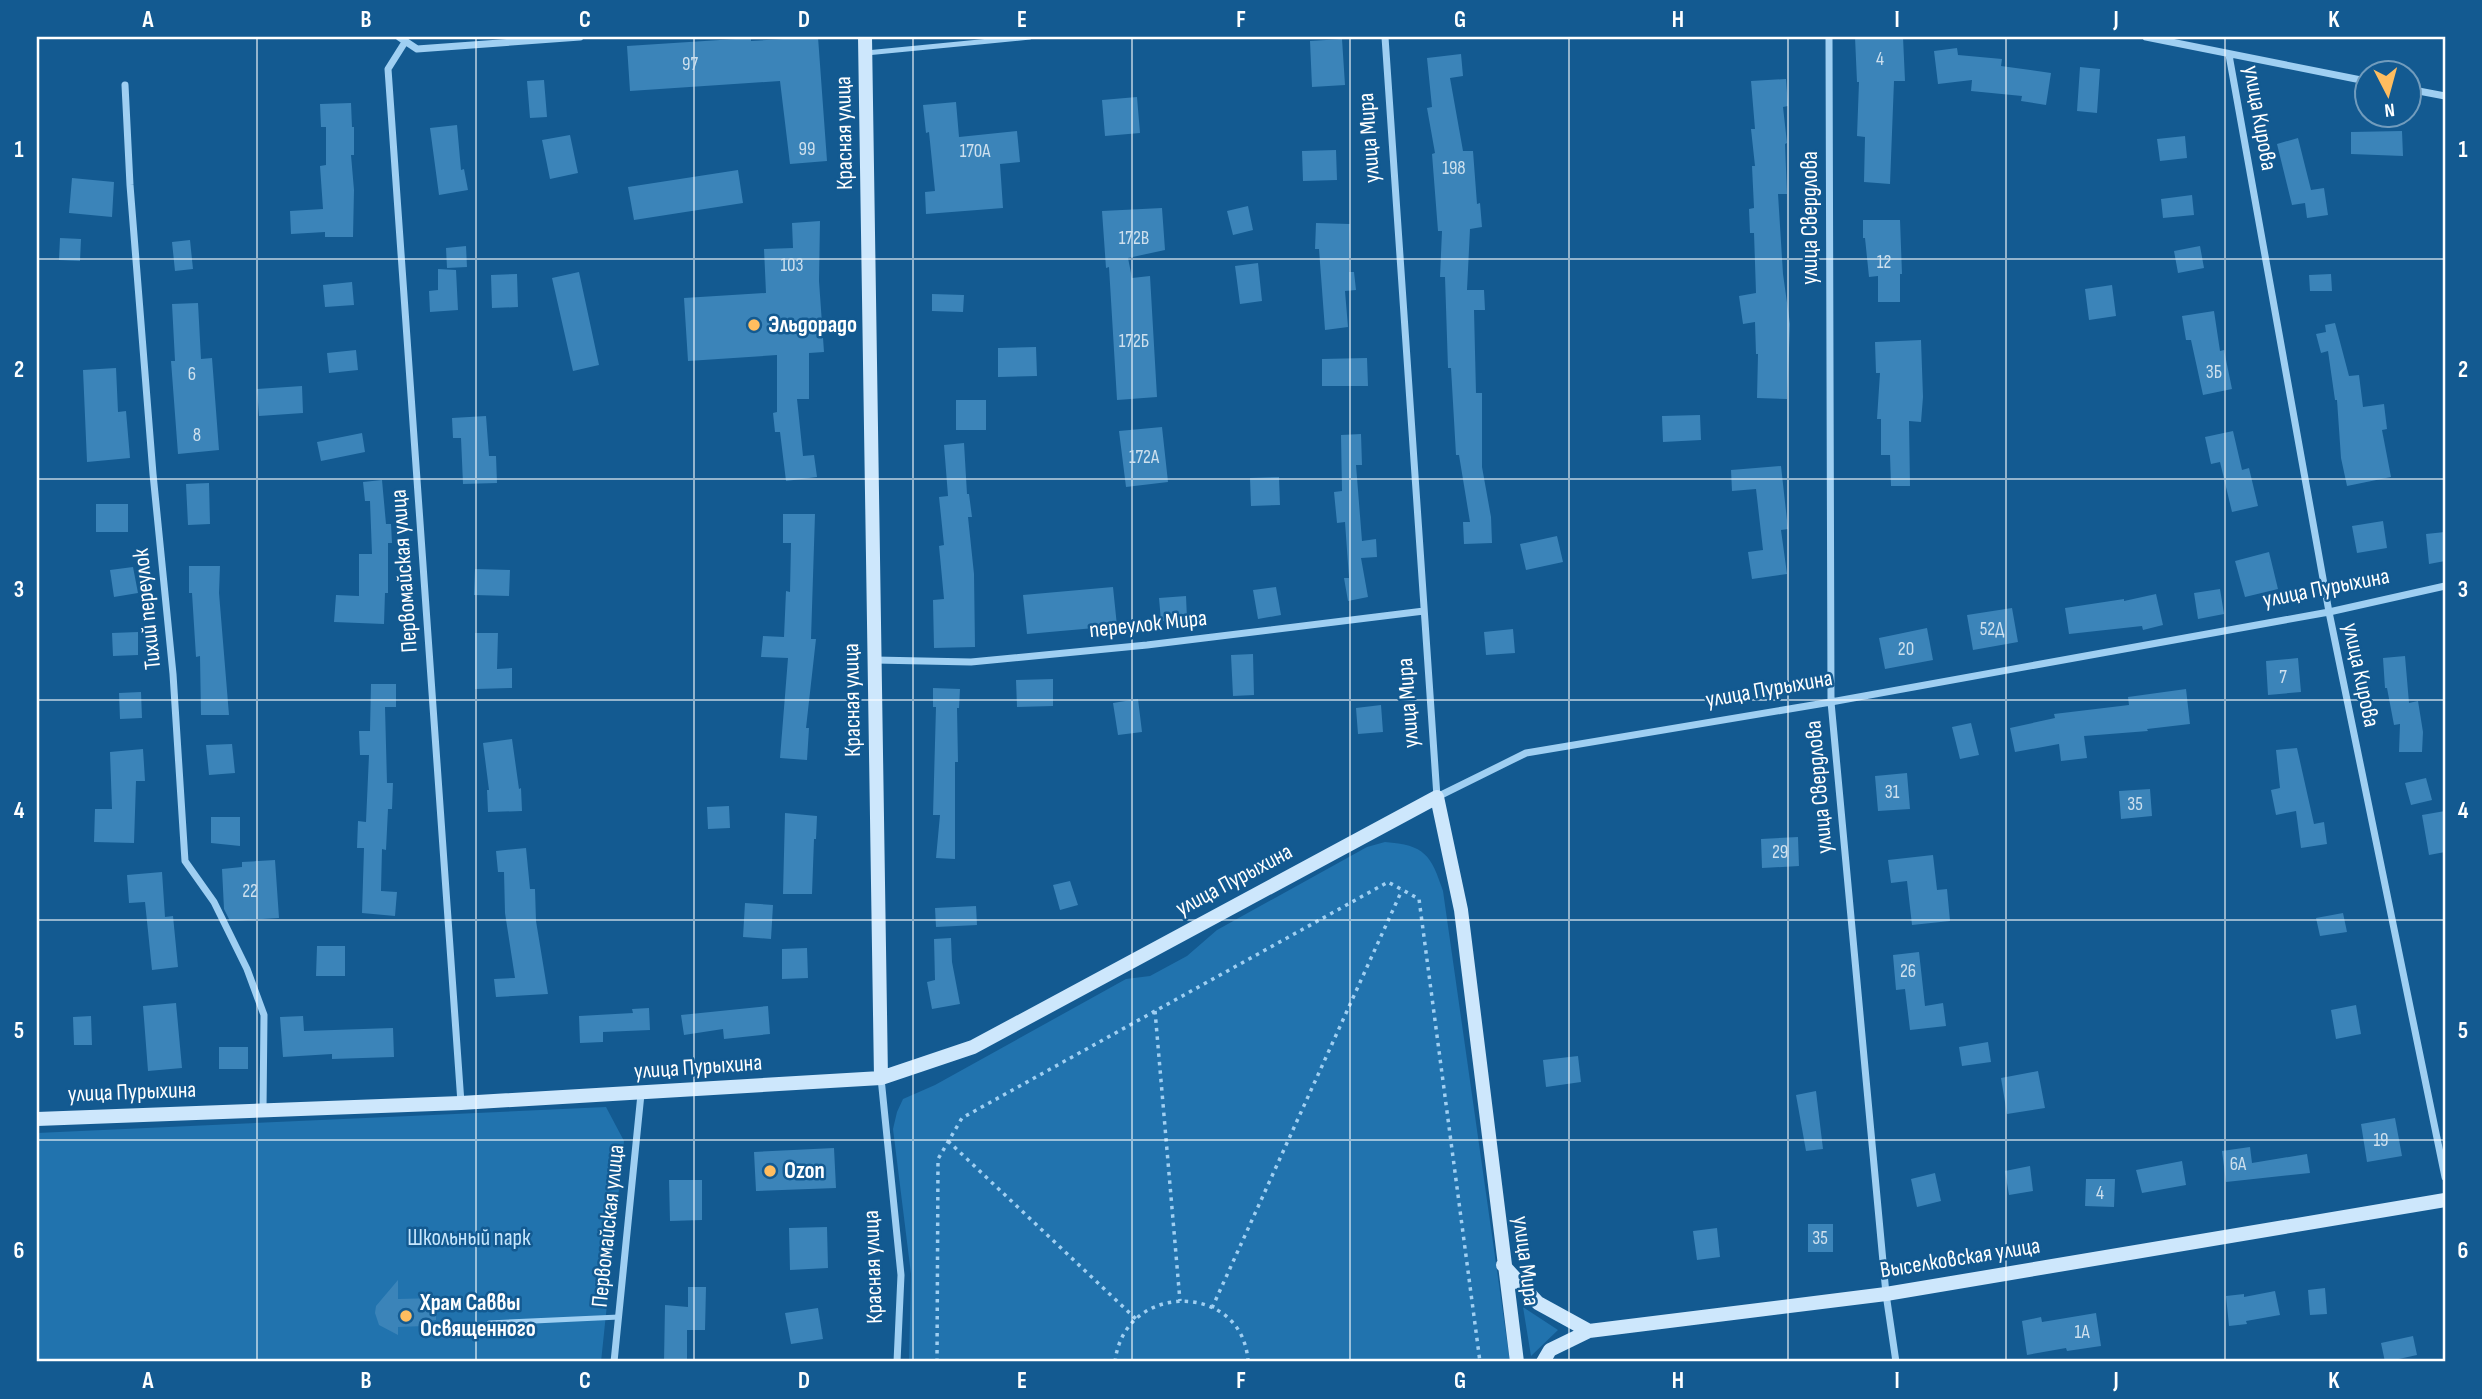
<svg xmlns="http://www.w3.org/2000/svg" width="2482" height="1399" font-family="'Sofia Sans Condensed',sans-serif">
  <rect width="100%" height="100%" fill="#135a91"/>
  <path fill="#2173ae" d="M1385 842C1425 845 1431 855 1443 891L1510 1362H909L911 1274 893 1129 897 1112 903 1099 935 1085 1126 979 1150 976 1187 956 1217 930 1367 847Z
    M606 1107 624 1141 601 1362H37V1133Z
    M1523 1307 1558 1330 1531 1356Z"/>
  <path fill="#3b84b9" d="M818 37 827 161 790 164 780 81 630 91 627 46 751 38V41Z
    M1855 37H1903L1905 81H1894L1890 184 1864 182 1865 137 1857 136 1859 82H1857Z
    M1342 39 1345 85 1312 87 1310 41Z
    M1957 48 1958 55 2002 59 2001 66 2051 73 2046 105 2021 101 2022 96 1971 91 1972 80 1938 84 1934 51Z
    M1461 54 1463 76 1450 78 1463 151H1473L1477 204 1480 203 1482 227 1470 229 1467 290H1484L1485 310H1474L1476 393H1482V467L1491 517 1492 543 1464 544 1463 522H1470L1459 455H1456L1451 368H1448L1445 277H1440L1442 231H1438L1432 154 1435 153 1427 108 1432 107 1427 58Z
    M2080 67 2100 69 2097 113 2077 111Z
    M1786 79 1788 106 1783 107 1787 143 1785 144 1787 194H1778L1783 274 1790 324 1787 399 1757 398 1758 354H1756L1755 322 1743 324 1739 296 1756 293 1754 233H1750L1749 209 1754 208 1752 166H1755L1751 129H1755L1751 81Z
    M544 80 547 117 530 118 527 81Z
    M1137 97 1140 133 1105 136 1102 100Z
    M956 102 959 137 1017 131 1020 162 1000 164 1003 208 926 214 925 192 935 191 929 132 926 133 923 105Z
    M351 103 352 127H354V155H351L354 190 353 237H325V232L291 234 290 211 323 209 320 166 326 165V127H321L320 104Z
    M457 125 461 170 464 169 468 190 439 195 430 128Z
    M2402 131 2403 156 2351 154V132Z
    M570 135 578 173 550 179 542 140Z
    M2185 136 2187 158 2160 161 2157 139Z
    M2298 138 2311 190 2324 188 2328 215 2307 218 2305 203 2292 205 2277 144Z
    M1336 150 1337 180 1303 181 1302 151Z
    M738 170 743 203 634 220 628 187Z
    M72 178 114 182 112 217 69 213Z
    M2192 195 2194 215 2163 218 2161 199Z
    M1248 206 1253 230 1233 235 1227 211Z
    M1162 208 1165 250 1128 258 1132 278 1150 276 1157 397 1117 400 1109 267 1106 268 1102 211Z
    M1863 220H1900L1902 274H1900V302H1878V276L1869 277 1865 238H1863Z
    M820 221 819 281 824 352 809 353V399H797L803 456 814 455 817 477 786 481 780 432H775L773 413 777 412V355L688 361 684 298 766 293 764 249 793 248 792 223Z
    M1316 223 1350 224 1349 272H1354L1356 290 1345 291 1348 327 1325 330 1319 249H1315Z
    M60 238 81 239 80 261 59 260Z
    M190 240 193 269 175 271 172 242Z
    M466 246 467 267 447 268 446 248Z
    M2200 246 2204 268 2178 273 2174 251Z
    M1258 263 1262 301 1240 304 1235 266Z
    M438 269 456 270 458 310 430 312 429 291 438 290Z
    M579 272 599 365 573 371 552 278Z
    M517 274 518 307 492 308 491 275Z
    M2331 274 2332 291H2310L2309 275Z
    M352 282 354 305 325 307 323 285Z
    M2112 285 2116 316 2089 320 2085 289Z
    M932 294 964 295 963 312 932 311Z
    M198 303 201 359 212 358 219 450 178 454 171 361H175L172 304Z
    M2214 311 2220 351 2224 350 2232 389 2203 395 2191 340H2186L2182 316Z
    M2335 323 2349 376 2359 375 2363 407 2384 404 2387 429 2382 430 2391 477 2347 486 2341 458 2337 400H2335L2328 351 2321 353 2316 334 2326 332 2325 325Z
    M1921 340 1923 397 1921 422 1909 421 1910 486H1891L1890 455H1881V419H1877L1880 373H1876L1875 342Z
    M1036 347 1037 376 998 377V348Z
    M356 350 358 370 329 373 327 353Z
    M1367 358 1368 386H1322V359Z
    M116 368 118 412 126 411 130 458 87 462 83 370Z
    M302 386 303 413 259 416 257 389Z
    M956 400H986V430H956Z
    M1700 415 1701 440 1663 442 1662 416Z
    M486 416 489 456H496L497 483 463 484 461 438H453L452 418Z
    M1162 427 1168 482 1126 487 1119 431Z
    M2233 431 2242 470 2249 468 2258 506 2232 512 2220 462 2211 464 2205 437Z
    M362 433 365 452 321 461 317 442Z
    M1361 434 1362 465H1356L1362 541 1376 539 1377 557 1361 558 1368 597 1348 601 1344 578H1349L1345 522 1337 523 1334 492 1342 491 1341 435Z
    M964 443 967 494H969L972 517H968L974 574 975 647 934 648 933 600 944 599 939 546 944 545 939 497 948 496 944 445Z
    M1781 466 1788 529 1781 530 1787 574 1752 579 1748 552 1763 550 1756 489 1732 491 1731 470Z
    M1279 477 1280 505 1251 506 1250 478Z
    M382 480 386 524H391L392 543H388V593H385L384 624 334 622 336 595 359 596V554H372L370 501H365L363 482Z
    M209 483 210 524 188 525 186 484Z
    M96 504H128V532H96Z
    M783 514H815L811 639H816L806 728H809L807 760 780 758 788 658 761 657 763 636 784 637 786 591 790 592 791 543H783Z
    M2383 521 2387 548 2357 553 2352 526Z
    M2445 532V561L2429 564 2426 534Z
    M1557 536 1563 562 1526 570 1520 544Z
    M2269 552 2278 589 2245 597 2235 561Z
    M189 566H220L219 593 229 715H201L200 656 196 657 192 593H189Z
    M133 567 138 593 114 597 110 570Z
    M475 569 510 570 509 596 474 595Z
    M1113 587 1117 626 1027 634 1023 595Z
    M1276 587 1281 615 1258 619 1253 590Z
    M2220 589 2224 614 2198 619 2194 593Z
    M2156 594 2163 625 2143 630 2142 626 2069 634 2065 608 2124 599V601Z
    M1186 596 1187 619 1161 621 1159 598Z
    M2012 608 2018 642 1973 650 1967 615Z
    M1927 628 1933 660 1885 669 1879 638Z
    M1513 629 1515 653 1486 655 1484 632Z
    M138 632V655L113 656 112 633Z
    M475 633H498L497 669 512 668V688L475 689Z
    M1253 654 1254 695 1233 696 1231 655Z
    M2405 656 2409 703 2418 701 2423 732 2422 752H2399L2400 724 2394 725 2387 688H2385L2383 658Z
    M2298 658 2301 692 2268 695 2266 661Z
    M1053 679V706L1017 707 1016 680Z
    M371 684H396V707H385L387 783H393L392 809H388L386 850 382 849 381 891 397 892 395 916 362 913 364 848H357L358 821 366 822 369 755H360L359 731H370Z
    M933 688 960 689 959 708H957L958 762H955V859L936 858 940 815H933L936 707H933Z
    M2186 689 2190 724 2147 729 2148 731 2084 736 2087 758 2061 761 2059 744 2015 752 2010 728 2055 718 2054 714 2129 705 2128 697Z
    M141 692 142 718 120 719 119 693Z
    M1138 699 1142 732 1118 735 1113 703Z
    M1381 705 1383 732 1358 734 1356 708Z
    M1971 723 1979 755 1960 759 1952 727Z
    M512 739 519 789 521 788 522 811 488 812 487 790H489L483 743Z
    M232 744 235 773 209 775 206 745Z
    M2297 748 2314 824 2324 822 2327 844 2301 848 2296 811 2276 815 2271 790 2280 788 2276 750Z
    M143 749 145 781H136L134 843 94 842 95 809H112L110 752Z
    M1907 773 1910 809 1878 811 1875 776Z
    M2426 778 2432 800 2411 805 2405 783Z
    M2150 789 2152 816 2121 819 2119 791Z
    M729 806 730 828 708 829 707 807Z
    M2445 811V852L2429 855 2422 815Z
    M785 813 817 816 816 839H814L812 894H783Z
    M211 817H240V846L211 843Z
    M1798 837 1799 866 1762 868 1761 839Z
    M526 848 530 889H535L536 921 548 994 496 997 494 979 515 978 505 913 504 872H498L496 851Z
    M1933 855 1937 890 1947 889 1950 921 1912 925 1907 881 1891 883 1888 860Z
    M275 860 279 918 230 921 224 909 222 869 242 867V862Z
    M162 872 165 917 173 916 178 967 152 970 145 902 129 903 127 875Z
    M1070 881 1078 905 1060 910 1053 885Z
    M745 903 773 905 771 939 743 937Z
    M976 906 977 925 936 927 935 908Z
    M2343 913 2347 932 2320 936 2316 918Z
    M951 938 952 962 960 1004 932 1009 927 982 935 980 934 939Z
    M317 946H345V976H316Z
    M807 948 808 978 782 979V949Z
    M1919 952 1925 1006 1943 1003 1946 1026 1910 1030 1905 989 1896 990 1893 955Z
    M176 1003 182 1068 148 1071 143 1006Z
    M2356 1005 2361 1034 2336 1039 2331 1010Z
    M768 1006 770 1034 724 1039 723 1029 684 1035 681 1015Z
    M649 1008 650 1030 603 1032V1042L580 1043 579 1016 633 1013 632 1009Z
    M91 1016 92 1045H74L73 1017Z
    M303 1016 304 1031 393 1028 394 1057 332 1059V1054L283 1057 280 1017Z
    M1988 1042 1991 1062 1962 1066 1959 1047Z
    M219 1047H248V1069H219Z
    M1578 1056 1581 1082 1546 1087 1543 1060Z
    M2038 1071 2045 1108 2007 1114 2001 1078Z
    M1816 1091 1823 1149 1806 1151 1796 1095Z
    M2395 1118 2402 1156 2367 1162 2361 1124Z
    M2250 1147 2252 1163 2307 1154 2310 1173 2226 1182 2222 1151Z
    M834 1148 836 1188 756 1191 754 1152Z
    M2182 1161 2186 1185 2142 1193 2136 1170Z
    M2030 1166 2033 1191 2009 1195 2005 1171Z
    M1935 1173 1941 1201 1917 1207 1911 1179Z
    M2086 1179H2115L2114 1207 2085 1206Z
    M669 1180H702V1220L670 1221Z
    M1808 1224H1833V1252H1808Z
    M827 1227 828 1268 790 1270 789 1228Z
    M1717 1228 1720 1257 1697 1260 1693 1231Z
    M398 1280V1299L436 1298V1320L424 1321 425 1326 398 1327V1335L379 1325 375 1313 376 1306Z
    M688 1287H706L705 1330H687V1362H664L665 1305 688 1307Z
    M2325 1288 2327 1314 2310 1315 2308 1290Z
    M2275 1291 2280 1315 2246 1321 2247 1324 2229 1326 2226 1296 2244 1294V1297Z
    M818 1308 823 1339 791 1344 785 1313Z
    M2096 1313 2101 1346 2067 1351 2066 1348 2027 1355 2022 1321 2041 1317 2042 1322Z
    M2413 1336 2417 1355 2385 1362 2381 1343Z"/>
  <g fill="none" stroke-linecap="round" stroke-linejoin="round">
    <path stroke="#9fcff2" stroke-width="3.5" stroke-dasharray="3.5 5" stroke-linecap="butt" d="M1155 1011 1180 1301
      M948 1141 1136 1319
      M1212 1308 1402 890
      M937 1362 938 1159 962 1118 1388 882 1419 899 1480 1362
      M1115 1362C1124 1280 1244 1282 1248 1362"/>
    <path stroke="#9fcff2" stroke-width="5" d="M866 53 1030 37
      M489 1323 619 1317"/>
    <path stroke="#9fcff2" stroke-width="7" d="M399 37 417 49 580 37
      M1385 37 1437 797 1526 753 1831 702 2329 612 2445 586
      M1829 37 1831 702 1886 1294 1896 1362
      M2146 37 2366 81
      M405 42 388 69 461 1103
      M2229 55 2329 612 2445 1177
      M125 85 130 185 153 474 173 674 185 861 214 902 247 969 264 1015 263 1110
      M2408 89 2445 96
      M875 660 971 662 1147 645 1424 611
      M881 1078 901 1275 897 1362
      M614 1362 641 1094"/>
    <path stroke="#cde7fc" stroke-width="14" d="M865 37 881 1078
      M37 1119 461 1103 881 1078 973 1047 1437 797 1461 910 1517 1362
      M1503 1265 1538 1303 1589 1331 1886 1294 2445 1200
      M1543 1362 1550 1350 1589 1331"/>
  </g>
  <path fill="none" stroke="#fff" stroke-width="2" stroke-opacity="0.55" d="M257 37V1362M476 37V1362M694 37V1362M913 37V1362M1132 37V1362M1350 37V1362M1569 37V1362M1788 37V1362M2006 37V1362M2225 37V1362M37 259H2445M37 479H2445M37 700H2445M37 920H2445M37 1140H2445"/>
  <g fill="#ffbd5f" stroke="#135a91" stroke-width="2.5">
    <circle cx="754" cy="325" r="7"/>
    <circle cx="770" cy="1171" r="7"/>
    <circle cx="406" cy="1316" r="7"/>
  </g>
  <g text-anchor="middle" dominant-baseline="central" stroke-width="5" stroke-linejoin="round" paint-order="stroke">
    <g font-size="19" fill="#cee0ee">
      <text x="1880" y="59">4</text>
      <text x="690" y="64">97</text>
      <text x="807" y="149">99</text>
      <text x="975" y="151">170А</text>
      <text x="1454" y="168">198</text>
      <text x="1134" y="238">172В</text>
      <text x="1884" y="262">12</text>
      <text x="792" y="265">103</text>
      <text x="1134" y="341">172Б</text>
      <text x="2214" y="372">3Б</text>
      <text x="192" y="374">6</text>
      <text x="197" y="435">8</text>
      <text x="1144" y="457">172А</text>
      <text x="1992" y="629">52Д</text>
      <text x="1906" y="649">20</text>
      <text x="2283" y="677">7</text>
      <text x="1892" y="792">31</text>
      <text x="2135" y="804">35</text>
      <text x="1780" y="852">29</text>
      <text x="250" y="891">22</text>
      <text x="1908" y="971">26</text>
      <text x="2381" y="1140">19</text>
      <text x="2238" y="1164">6А</text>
      <text x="2100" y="1193">4</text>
      <text x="1820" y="1238">35</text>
      <text x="2082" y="1332">1А</text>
    </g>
    <g font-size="23" fill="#fff" stroke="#135a91">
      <text transform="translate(2260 118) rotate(80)">улица Кирова</text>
      <text transform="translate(844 133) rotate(-91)">Красная улица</text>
      <text transform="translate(1369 138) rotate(-94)">улица Мира</text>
      <text transform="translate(1810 218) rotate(-90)">улица Свердлова</text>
      <text transform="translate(404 571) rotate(-94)">Первомайская улица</text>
      <text transform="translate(2326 588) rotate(-11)">улица Пурыхина</text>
      <text transform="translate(147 609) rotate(-96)">Тихий переулок</text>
      <text transform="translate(1148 624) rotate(-6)">переулок Мира</text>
      <text transform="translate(2361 675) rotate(78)">улица Кирова</text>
      <text transform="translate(1769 689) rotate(-10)">улица Пурыхина</text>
      <text transform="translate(852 700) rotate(-91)">Красная улица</text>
      <text transform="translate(1408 703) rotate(-94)">улица Мира</text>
      <text transform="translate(1819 787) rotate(-95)">улица Свердлова</text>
      <text transform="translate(1234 880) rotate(-28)">улица Пурыхина</text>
      <text transform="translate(698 1067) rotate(-4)">улица Пурыхина</text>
      <text transform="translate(132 1092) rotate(-2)">улица Пурыхина</text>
      <text transform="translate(608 1226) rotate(-84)">Первомайская улица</text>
      <text transform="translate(1960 1258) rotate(-9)">Выселковская улица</text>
      <text transform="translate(1526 1261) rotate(83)">улица Мира</text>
      <text transform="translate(873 1267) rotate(-92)">Красная улица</text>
    </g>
    <g font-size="23" font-weight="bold" fill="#fff" stroke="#135a91" text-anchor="start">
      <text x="768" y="325">Эльдорадо</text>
      <text x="784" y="1171">Ozon</text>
      <text x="420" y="1303">Храм Саввы<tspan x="420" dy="26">Освященного</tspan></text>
    </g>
    <g font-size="23" fill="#c6e6fd" stroke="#135a91">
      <text x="469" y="1238">Школьный парк</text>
    </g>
  </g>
  <rect width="2482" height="1399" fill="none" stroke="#135a91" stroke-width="77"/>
  <g transform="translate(2388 94) rotate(174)"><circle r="33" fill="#135a91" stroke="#719cbd" stroke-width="2"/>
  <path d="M0-5L12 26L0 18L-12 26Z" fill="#ffbd5f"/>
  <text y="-10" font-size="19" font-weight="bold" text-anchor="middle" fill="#ffffff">N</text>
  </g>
  <rect x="38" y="38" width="2406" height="1322" fill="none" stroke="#fff" stroke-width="2.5"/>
  <g font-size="23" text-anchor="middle" font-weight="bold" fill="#fff">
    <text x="148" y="27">A</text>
    <text x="366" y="27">B</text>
    <text x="585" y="27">C</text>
    <text x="804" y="27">D</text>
    <text x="1022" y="27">E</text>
    <text x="1241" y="27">F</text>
    <text x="1460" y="27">G</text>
    <text x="1678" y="27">H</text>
    <text x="1897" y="27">I</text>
    <text x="2116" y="27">J</text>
    <text x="2334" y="27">K</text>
    <text x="19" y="157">1</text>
    <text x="2463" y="157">1</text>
    <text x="19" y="377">2</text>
    <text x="2463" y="377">2</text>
    <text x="19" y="597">3</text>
    <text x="2463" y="597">3</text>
    <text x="19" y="818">4</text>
    <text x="2463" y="818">4</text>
    <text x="19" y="1038">5</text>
    <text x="2463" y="1038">5</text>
    <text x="19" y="1258">6</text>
    <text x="2463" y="1258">6</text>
    <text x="148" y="1388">A</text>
    <text x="366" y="1388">B</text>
    <text x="585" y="1388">C</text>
    <text x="804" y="1388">D</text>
    <text x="1022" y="1388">E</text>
    <text x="1241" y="1388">F</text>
    <text x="1460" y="1388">G</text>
    <text x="1678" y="1388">H</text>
    <text x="1897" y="1388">I</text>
    <text x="2116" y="1388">J</text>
    <text x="2334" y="1388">K</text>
  </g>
</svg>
